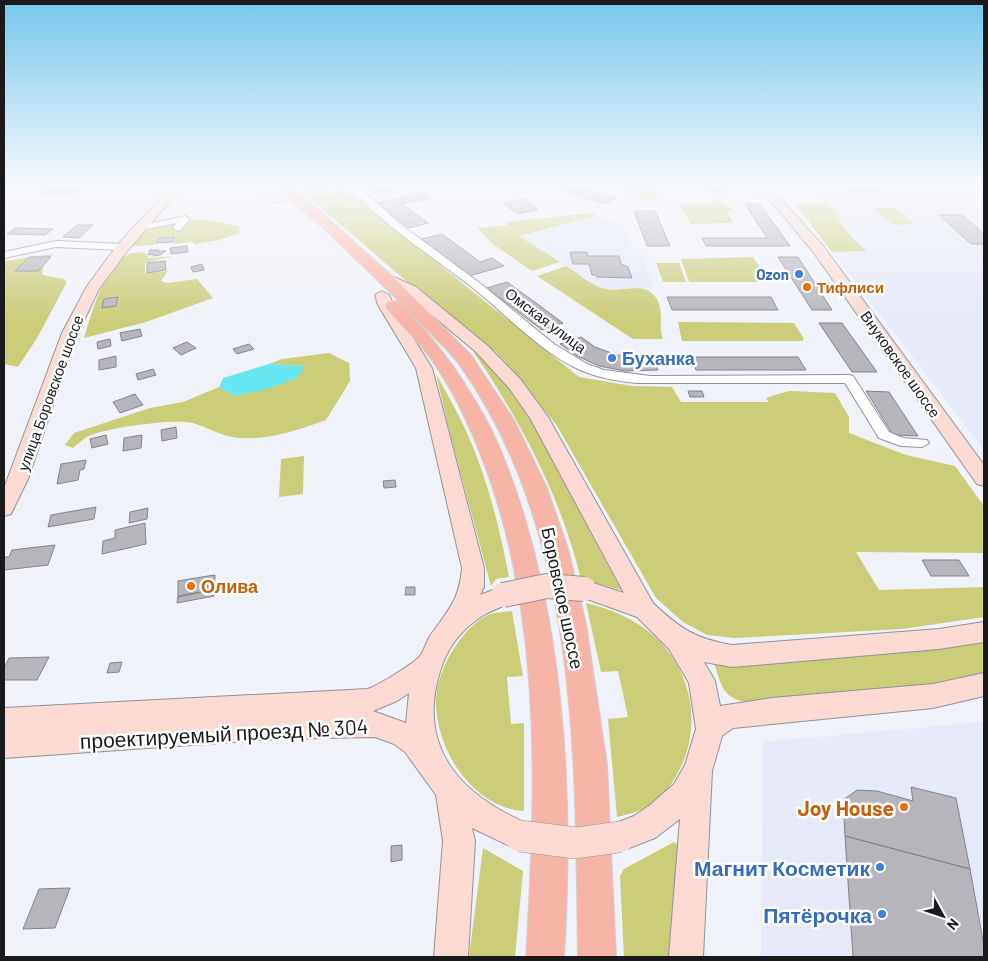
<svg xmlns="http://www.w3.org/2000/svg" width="988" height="961" font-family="Barlow,sans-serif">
  <rect width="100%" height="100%" fill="#f0f2f9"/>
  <path fill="#e5e9f8" d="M809 186H960L984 202V450L795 204H822Z
    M596 216 623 225 632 255H642L653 289H603L519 236Z
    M984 722V957H761L763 742Z"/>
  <path fill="#cbcd78" d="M299 186H326L350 207 364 204 579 377 632 386 672 387 681 402H769L766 399 768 397 789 391 835 393 849 417V433L906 455 955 466 984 506V553L856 552 879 590 984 587V617L902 629 734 638 707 635 683 622 656 598 557 426 515 373 497 353 405 280 305 194Z
    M328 186H345L363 204 351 206Z
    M603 186H666L658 191 663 193 649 201Z
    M712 201C721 201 728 202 733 211H727L733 223 691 224 680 205Z
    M816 202H827L841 217 838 220 856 242 867 251 832 252 795 204Z
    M876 207 896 208 914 224 892 225 875 210Z
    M592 213 596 216 519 236 560 262 532 271 494 245 477 228 508 225 506 222Z
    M198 219 240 226 239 233 219 240 195 244 193 242 174 244 176 236 157 237 155 245 131 246 146 227Z
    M144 252 149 258 173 256 145 263V273L168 271 161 281 167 283 197 279 213 298 146 322 84 338C92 313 103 267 129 254 133 252 140 253 144 252Z
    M53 254 44 264 42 275 64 279 67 282 37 338 18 367 4 364V261Z
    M753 257 770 282H689L681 259Z
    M656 263H679L686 282H663Z
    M566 266C578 273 590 284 602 288 618 294 641 281 654 295 666 309 657 325 663 339H633L537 276Z
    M678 322 794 323 804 339 802 341H682Z
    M471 348 503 381 532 422 621 590 581 579C560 494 520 420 471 348Z
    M329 353 349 363 350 381 326 420C297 430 271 440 240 438 223 437 209 428 193 423 175 418 100 428 85 438 81 441 77 445 73 448L65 445 74 433 150 408 183 402 219 387 235 396 304 366 269 364 282 359Z
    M436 374C447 394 458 413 467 433 487 478 500 528 509 577L496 579 491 586 449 430Z
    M304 456 303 494 279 497 281 459Z
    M586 603C615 610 642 622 662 644 696 682 701 735 675 778 669 788 660 799 649 806 639 812 629 814 617 817L608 719 628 717 618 671 601 672Z
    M512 611 523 676 507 677 511 724 524 723V811C474 808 436 751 436 702 436 672 459 631 486 616 494 612 504 612 512 611Z
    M984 640V674L950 683 748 703C721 697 722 686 714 663L967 644Z
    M674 842 678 846 670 957H624L620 876 624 869Z
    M483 848 523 871 515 957H469Z"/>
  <path fill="#66e7f1" d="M269 364 305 366 297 378 267 389 235 396 219 387 223 378Z"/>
  <path fill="#b6b5bc" stroke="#85848b" d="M369 186H387L391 191 375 193Z
    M560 186H579L616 198 603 204 556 188Z
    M698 186H718L727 189 720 193Z
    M843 186H877L883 193H849Z
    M47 188 82 189 75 194 40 193Z
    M423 193 430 198 402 204 428 223 409 228 377 203Z
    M524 199 538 210 517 214 503 203Z
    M745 204H760L790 246H706L702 238H767Z
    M634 211H655L670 246H647Z
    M939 215H962L984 234V244H971Z
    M77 225H93L79 238 63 237Z
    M15 228 53 229 45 235 7 234Z
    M442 234 480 262 492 258 504 266 469 276 421 239Z
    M175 237 173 242 156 243 158 238Z
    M187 246 188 252 171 254 170 248Z
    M150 250H159L158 251H166L160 255 153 256 154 254 148 255Z
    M570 252H587L588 256H619L621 264 628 267 632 278 597 277 596 275H592L589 264H573Z
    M29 257H51L38 271H15Z
    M778 257H798L832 310H812Z
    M165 261 166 270 147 273V263Z
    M202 264 204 270 193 272 191 267Z
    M507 282 532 300 563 323 542 330 487 288Z
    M118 297 116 306 102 308 104 299Z
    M667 297H771L778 310H672Z
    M819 323H842L877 372H852Z
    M140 329 142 336 122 341 120 333Z
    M581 337 595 347 617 355 653 357 658 370 625 371 599 366 577 356 560 344Z
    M110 339 111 346 98 349 97 342Z
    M187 342 196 348 181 355 173 348Z
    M249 344 254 349 237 354 233 349Z
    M116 356V367L99 370V360Z
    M691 357H798L806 370H696Z
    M153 369 156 375 138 380 136 374Z
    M688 391H702L704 397H690Z
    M866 391 889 392 918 436 893 435Z
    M135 394 143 405 120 413 113 402Z
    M176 427 177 438 162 441 161 430Z
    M106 435 108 444 92 448 90 439Z
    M142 435 141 448 123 451 124 438Z
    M86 460 84 469 80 470 78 480 57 484 61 464Z
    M395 480 396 487 384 488 383 481Z
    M96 507 94 519 48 527 51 515Z
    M148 508 147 519 129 523 130 512Z
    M145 523 146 544 102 554 103 541 115 538V530Z
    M55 545 48 565 4 570V557H9L12 550Z
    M922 560H959L969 576H931Z
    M215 575 214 596 177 603 178 596 207 591 208 576Z
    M208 576 207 591 178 597V581Z
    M406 587H415V595H405Z
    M49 657 37 680H4V668L9 658Z
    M122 662 119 672 107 673 110 663Z
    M911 787 956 798 970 869 845 836 843 800 857 790 877 791 913 801Z
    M845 836 970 869 984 946V957H853Z
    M402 845V860L391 862V846Z
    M70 888 55 928 23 929 39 889Z"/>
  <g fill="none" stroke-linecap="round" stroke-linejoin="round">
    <defs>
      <path id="street" d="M349 186H358L400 224 481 284 554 344 587 364 604 370 650 376 849 375 853 376 889 432 903 438 927 440 929 443 922 447 901 446 879 438 845 383H637C617 381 597 378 578 369 538 350 507 315 473 288 431 255 384 227 349 186Z
        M185 216 190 219 181 230 178 231 173 228 177 223 140 230 135 227Z
        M56 241 123 244 128 247 123 250 56 247 4 258V252Z"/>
      <path id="secondary" d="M172 186H183L128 250 99 289 78 333 28 479 11 514 4 516V488L62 333 87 286 118 244Z
        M251 186H264L285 200 283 202H275Z
        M748 186H761L780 198 824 247 984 465V486L977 484 814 253 772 202Z
        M385 273 416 287 488 346 521 380 548 417 653 603C679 628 696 639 732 645L939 629 984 622V642L939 649 732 667 704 662 715 681 720 706 772 698 933 684 984 673V696L933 708 733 728 722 736 712 771 703 957H669L680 819 655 838 619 852 608 848 604 837 608 826 634 816 650 805 674 784 685 765 696 729 689 683 669 649 637 617 576 595 572 589 576 583 584 580 624 593 530 418 509 388 476 352 406 293 380 280 378 277 380 274Z
        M382 291 389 295 398 314 432 368 484 568V587L480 595 503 586 511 588 515 595C509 606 494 609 484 615 474 621 465 629 458 637 444 654 439 672 435 693 425 761 473 801 531 825L535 836 531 847 520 851 472 828 475 841 468 957H434L443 841 436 795 405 752 394 744 375 737 277 739 4 758V708L368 689C380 684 412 665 420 656 424 651 426 642 430 636 448 610 459 601 462 568L416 368 378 305 375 295ZM409 693 406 723 373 711 397 701Z"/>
      <path id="primary" d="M278 186H292L390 274 471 355 514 420 547 488 568 549 586 624 607 765 616 957H578C575 757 580 534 459 364 449 350 434 338 423 325 390 292 357 260 323 228 308 215 291 202 278 186Z
        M393 301 399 302C434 338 458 370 483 414 502 447 515 486 526 522 567 662 573 813 564 957H526C537 778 544 582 464 416 453 392 437 365 420 345 409 332 395 320 385 306L387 302Z"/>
    </defs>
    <use href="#street" stroke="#919399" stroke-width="2"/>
    <use href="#secondary" stroke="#919399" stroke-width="2"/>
    <use href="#primary" stroke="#d1d1d2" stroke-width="2"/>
    <use href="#street" fill="#fff" fill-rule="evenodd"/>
    <use href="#secondary" fill="#fbdad3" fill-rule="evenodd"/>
    <use href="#primary" fill="#f7b5a7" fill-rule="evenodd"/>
    <defs>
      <path id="secondary-bridge-far1" d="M503 595 547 586 584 589"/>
      <path id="secondary-bridge" d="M520 836 576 843 619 837"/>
    </defs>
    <use href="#secondary-bridge-far1" stroke="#919399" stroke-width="26" stroke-linecap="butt"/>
    <use href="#secondary-bridge" stroke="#919399" stroke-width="32" stroke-linecap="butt"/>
    <use href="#secondary-bridge-far1" stroke="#fbdad3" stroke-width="24"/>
    <use href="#secondary-bridge" stroke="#fbdad3" stroke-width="31"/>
  </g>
  <linearGradient id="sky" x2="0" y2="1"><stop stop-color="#74c8ec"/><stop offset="0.58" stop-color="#f8f9fc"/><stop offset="1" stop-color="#f8f9fc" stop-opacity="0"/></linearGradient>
  <rect width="988" height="321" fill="url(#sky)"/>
  <g fill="#3f7fe0" stroke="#fff" stroke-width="2">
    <circle cx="799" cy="274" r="5"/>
    <circle cx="612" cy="358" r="5"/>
    <circle cx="880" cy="867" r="5"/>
    <circle cx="882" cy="914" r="5"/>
  </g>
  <g fill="#e8710a" stroke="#fff" stroke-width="2">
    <circle cx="807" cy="287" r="5"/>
    <circle cx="191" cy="586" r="5"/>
    <circle cx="904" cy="807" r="5"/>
  </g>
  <g text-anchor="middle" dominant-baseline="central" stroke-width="5" stroke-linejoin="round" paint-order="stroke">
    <g font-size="15" font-weight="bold" fill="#366cbe" stroke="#fff" text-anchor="end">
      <text x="789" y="274">Ozon</text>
    </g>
    <g font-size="15" font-weight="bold" fill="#c56008" stroke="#fff" text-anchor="start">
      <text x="817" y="287">Тифлиси</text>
    </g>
    <g font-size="15" fill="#1a1a1d" stroke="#fff">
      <text transform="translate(546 320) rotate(37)">Омская улица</text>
      <text transform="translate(901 364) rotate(55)">Внуковское шоссе</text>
      <text transform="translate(50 393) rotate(-70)">улица Боровское шоссе</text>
    </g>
    <g font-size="18" font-weight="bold" fill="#366cbe" stroke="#fff" text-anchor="start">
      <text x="622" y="358">Буханка</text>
    </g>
    <g font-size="18" font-weight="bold" fill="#c56008" stroke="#fff" text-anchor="start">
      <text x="201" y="586">Олива</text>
    </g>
    <g font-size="18" fill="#1a1a1d" stroke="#fff">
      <text transform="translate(563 598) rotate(78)">Боровское шоссе</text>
    </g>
    <g font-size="21" fill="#1a1a1d" stroke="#fff">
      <text transform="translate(224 733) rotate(-3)">проектируемый проезд № 304</text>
    </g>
    <g font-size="21" font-weight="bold" fill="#c56008" stroke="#fff" text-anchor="end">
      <text x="894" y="807">Joy House</text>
    </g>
    <g font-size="21" font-weight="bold" fill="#366cbe" stroke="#fff" text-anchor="end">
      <text x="870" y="867">Магнит Косметик</text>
      <text x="872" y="914">Пятёрочка</text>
    </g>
  </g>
  <rect width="988" height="961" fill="none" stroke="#1a1a1d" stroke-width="10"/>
  <g transform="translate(943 916) rotate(130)" stroke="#ffffff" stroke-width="4" paint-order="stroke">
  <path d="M0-4L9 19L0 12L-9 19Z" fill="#1a1a1d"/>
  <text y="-8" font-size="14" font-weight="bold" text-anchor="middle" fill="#1a1a1d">N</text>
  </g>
</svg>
